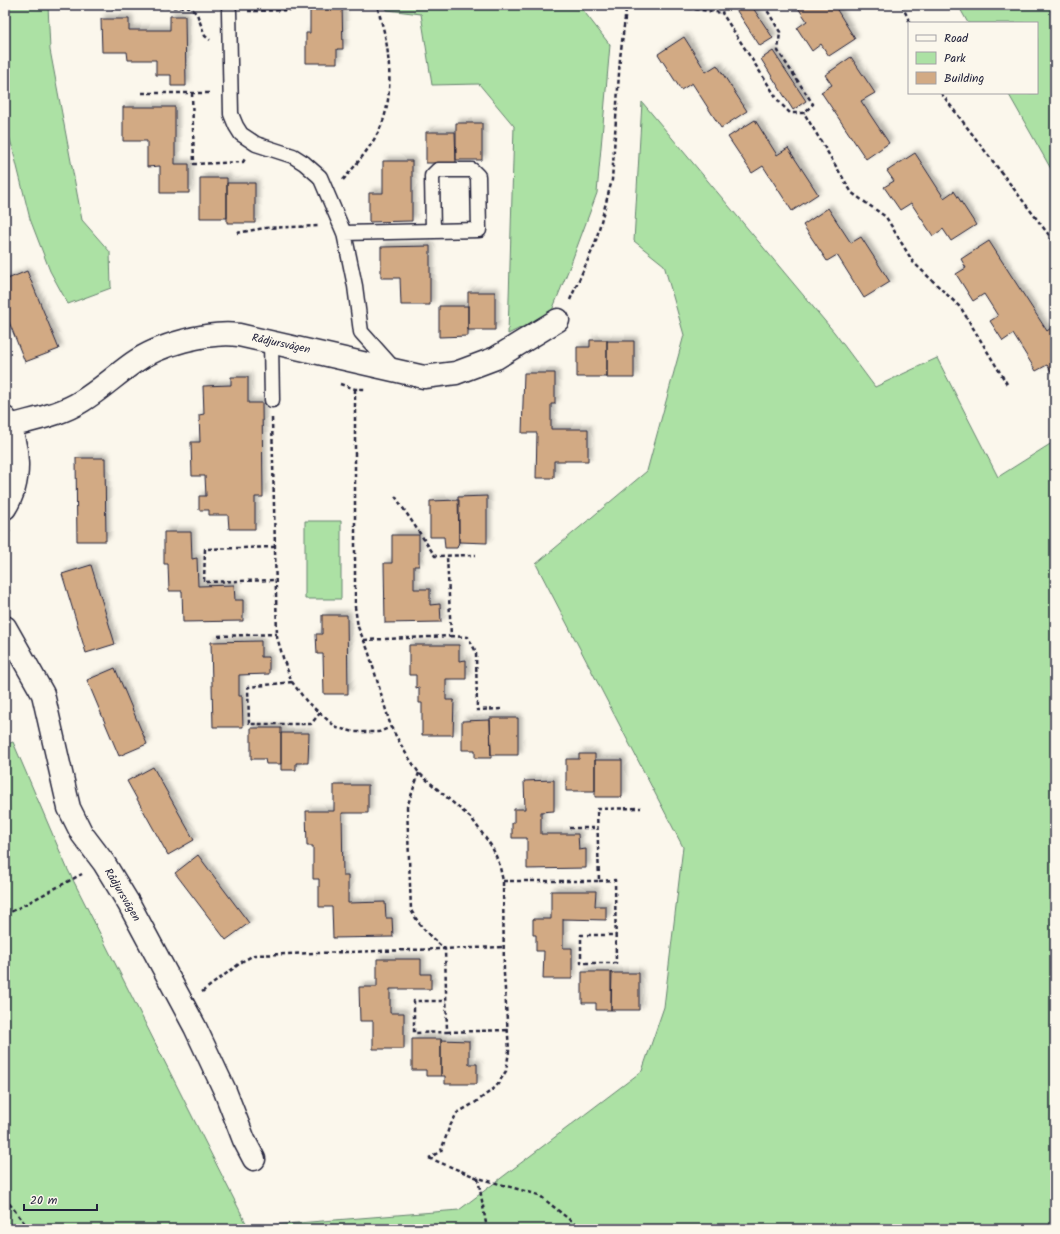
<svg xmlns="http://www.w3.org/2000/svg" width="1060" height="1234" font-family="Kalam,sans-serif">
  <defs>
    <filter id="shadow"><feDropShadow dx="3.5" dy="-3.5" stdDeviation="2" flood-color="#0004"/></filter>
  </defs>
  <rect width="100%" height="100%" fill="#fbf7ec"/>
  <filter id="ink" filterUnits="userSpaceOnUse"><feTurbulence type="fractalNoise" baseFrequency=".025" numOctaves="2"/><feDisplacementMap in="SourceGraphic" scale="8" xChannelSelector="R" yChannelSelector="G"/><feConvolveMatrix kernelMatrix="1 2 1 2 8 2 1 2 1" color-interpolation-filters="sRGB"/></filter>
  <g filter="url(#ink)">
    <path fill="#ace1a4" stroke="#678270" d="M5 5H48L50 50 82 220 110 252 111 288 68 304 50 271 30 219 13 150 5 122Z
      M386 5H579L610 45 597 193 570 266 551 313 508 334 514 126 479 84 432 85 421 14 387 10Z
      M958 5H1055V176L1008 93H1037V23H968Z
      M642 102 834 332 875 387 937 358 998 477 1055 441V1229H5V745L13 742 67 868 248 1227 459 1210 642 1071 664 1007 683 847 536 564 647 471 684 335 664 265 634 241Z
      M305 521H341V599H305Z"/>
    <path fill="#d2aa84" stroke="#22223b" filter="url(#shadow)" d="M310 5H342L343 49H337V63H306V33H310Z
      M733 5H751L773 38 760 46Z
      M796 5H834L855 39 829 56 821 44 812 51 797 28 807 21Z
      M170 16H185L186 86H171V75H156V60H128L127 52H102L101 19H129V30H170Z
      M684 37 706 72 717 65 747 111 721 128 692 83 681 90 658 54Z
      M773 51 806 101 793 110 761 59Z
      M851 57 875 93 861 101 889 143 866 159 821 92 832 85 825 75Z
      M123 107H175V164H189V193H160V166L147 167V141H123Z
      M755 120 777 155 788 148 818 194 792 211 763 166 752 173 728 137Z
      M456 123H482V160H456Z
      M426 132H455L456 163H426Z
      M915 153 944 198 954 191 976 225 951 241 943 229 933 236 911 203 900 210 884 187 894 181 887 171Z
      M383 161H412V221L369 222V193H383Z
      M200 178H227V218H200Z
      M227 183H255V223H227Z
      M828 208 851 243 861 237 890 282 864 298 837 255 827 261 803 225Z
      M989 241 1047 331 1055 325V377L1047 365 1036 371 1013 334 1003 341 990 321 998 316 984 294 973 301 956 274 966 268 961 259Z
      M430 246V305H401L400 278H381V247Z
      M27 271 59 349 25 362 5 312V280Z
      M468 292H495V330H468Z
      M439 306H468V336L439 337Z
      M590 340H607V377H577V347H590Z
      M607 341H634V378H607Z
      M524 373H555V404H551V429H588V461H554V478H536L537 433H522Z
      M231 377H248V403H262L263 497H255V529H229L228 515H209V510H199V496H206L205 476H192L191 442H200L199 415 204 414 203 386 231 385Z
      M76 458H105L106 541H77Z
      M487 496V543L459 542 458 497Z
      M459 500V542L457 548H445L444 537H430V501Z
      M164 532H191L192 559 197 558 198 586 234 585 235 600H243V621L183 622 182 591H169L168 564H164Z
      M392 535H419V566H414V589H430V605L440 604 441 622 385 623 384 563H392Z
      M91 565 115 644 86 653 62 574Z
      M322 615H347L348 694H324L323 654H317L316 634H322Z
      M261 641V657H269V674L239 675V696H242L243 727H213L211 642Z
      M409 645H459V661L466 660V679H446V700H454L453 735H422V703H419V687L416 688V675H409Z
      M115 668 147 744 119 756 87 680Z
      M490 718H518V755H491Z
      M490 720 491 758H475V750H462V721Z
      M251 728H281V764H266L265 759H251Z
      M281 733H309L308 763H296V770H281Z
      M579 754H595V791H566V759H579Z
      M595 760H622V797H595Z
      M153 767 194 840 168 855 127 781Z
      M554 780V811L541 812V834H578L579 850 586 849V868L527 869V838H512V823H514V809H525L524 781Z
      M334 785H368V813H342L343 876H348V903L385 902 386 918H392L393 937 333 938 332 907H319V879H313V846H307L306 811H334Z
      M198 855 249 923 226 940 175 873Z
      M551 891H596L595 906H606V920L563 919V948H572V979H543L544 951H536V935H533V919H551Z
      M377 959H421V974H431V989H390V1013H404V1049H373V1021H360L359 987H377Z
      M582 972H612L611 1010H596V1003H582Z
      M611 973H639V1010H611Z
      M412 1039H441V1076H426V1070H412Z
      M441 1040 469 1041V1064H477V1084H445V1076H441Z"/>
    <g fill="none" stroke-linecap="round" stroke-linejoin="round">
      <defs>
        <path id="lane" d="M229 11 231 114 236 126 241 134 256 144 293 156 304 163 320 177 344 233 479 230 478 176 472 170H438L432 176 433 231
          M344 233 355 286 361 332 395 370
          M271 342 272 400"/>
        <path id="street" d="M5 418C20 446 22 481 5 508
          M10 426C34 419 60 415 82 401 100 390 116 375 133 363 158 345 208 331 239 335L424 377 456 373 496 358 558 320
          M5 627 43 694 69 808 82 834 104 863 129 904 195 1027 225 1091 244 1140 254 1159"/>
      </defs>
      <use href="#lane" stroke="#22223b" stroke-width="17"/>
      <use href="#street" stroke="#22223b" stroke-width="25"/>
      <path stroke="#22223b" stroke-width="2.5" stroke-dasharray="4 3" stroke-linecap="butt" d="M112 5 113 8 190 7 197 14 205 36 210 40
        M660 5 681 7 722 13
        M724 5 725 7 722 13 780 103 790 113H804L852 193 886 217 913 262 961 308 1007 384
        M764 5 780 32 778 51 813 104 804 113
        M902 5 910 23
        M248 11H254V5
        M254 11 291 10V5
        M142 93H212
        M192 93 194 164 243 162 245 159
        M941 93 1055 243
        M343 180C355 166 367 152 376 136 390 113 391 81 388 56 387 39 381 21 377 5
        M237 233 264 228 320 226
        M570 300 595 244 612 180 620 58 626 10 631 5
        M340 384 355 389H366
        M355 389V607L358 627 368 650 391 727 405 752 419 773 451 801 472 819 492 847 499 863 503 881 504 974 509 1051 506 1071 496 1087 476 1102 457 1113 449 1128 441 1151 429 1158
        M5 390 8 395
        M272 418 277 637 284 661 292 682 307 702 337 728 355 732H379L391 727
        M395 496 435 556 476 555
        M5 537 10 530
        M275 547 205 549 204 582 276 580
        M218 636 277 634
        M451 636 468 637 476 652 477 710 503 709
        M364 640 451 636 447 556
        M292 682 248 687 249 724H311L320 713
        M419 773 407 807 411 910C421 928 429 936 445 949L447 1032 414 1033V1001H446
        M569 828H597
        M503 881H599L597 809 641 808
        M599 881 615 880 616 963H581V935H616
        M5 915 82 874
        M202 992 243 961 254 955 503 947
        M447 1032 507 1030
        M429 1158 478 1178 539 1195 581 1229
        M478 1178 487 1229
        M5 1198 29 1229"/>
      <use href="#lane" stroke="#fbf7ec" stroke-width="14"/>
      <use href="#street" stroke="#fbf7ec" stroke-width="22"/>
    </g>
  </g>
  <g text-anchor="middle" dominant-baseline="central" stroke-width="3" stroke-linejoin="round" paint-order="stroke">
    <g font-size="11" fill="#22223b" stroke="#fbf7ec">
      <text transform="translate(281 344) rotate(12)">Rådjursvägen</text>
      <text transform="translate(122 895) rotate(59)">Rådjursvägen</text>
    </g>
  </g>
  <rect width="1060" height="1234" fill="none" stroke="#fbf7ec" stroke-width="20"/>
  <rect x="10" y="10" width="1040" height="1214" fill="none" stroke="#22223b" stroke-width="1.5" filter="url(#ink)"/>
  <rect x="908" y="22" width="130" height="72" fill="#fbf7ec" stroke="#a4a2a5"/>
  <rect x="916" y="35" width="20" height="6" fill="#fbf7ec" stroke="#a4a2a5"/>
  <text x="944" y="42" font-size="12" fill="#22223b">Road</text>
  <rect x="916" y="52" width="20" height="12" fill="#ace1a4" stroke="#a4a2a5"/>
  <text x="944" y="62" font-size="12" fill="#22223b">Park</text>
  <rect x="916" y="72" width="20" height="12" fill="#d2aa84" stroke="#a4a2a5"/>
  <text x="944" y="82" font-size="12" fill="#22223b">Building</text>
  <path d="M24 1204v6h73v-6" fill="none" stroke="#22223b" stroke-width="2"/>
  <text x="30" y="1204" font-size="12" fill="#22223b" stroke="#fbf7ec" stroke-width="3" paint-order="stroke">20 m</text>
</svg>
